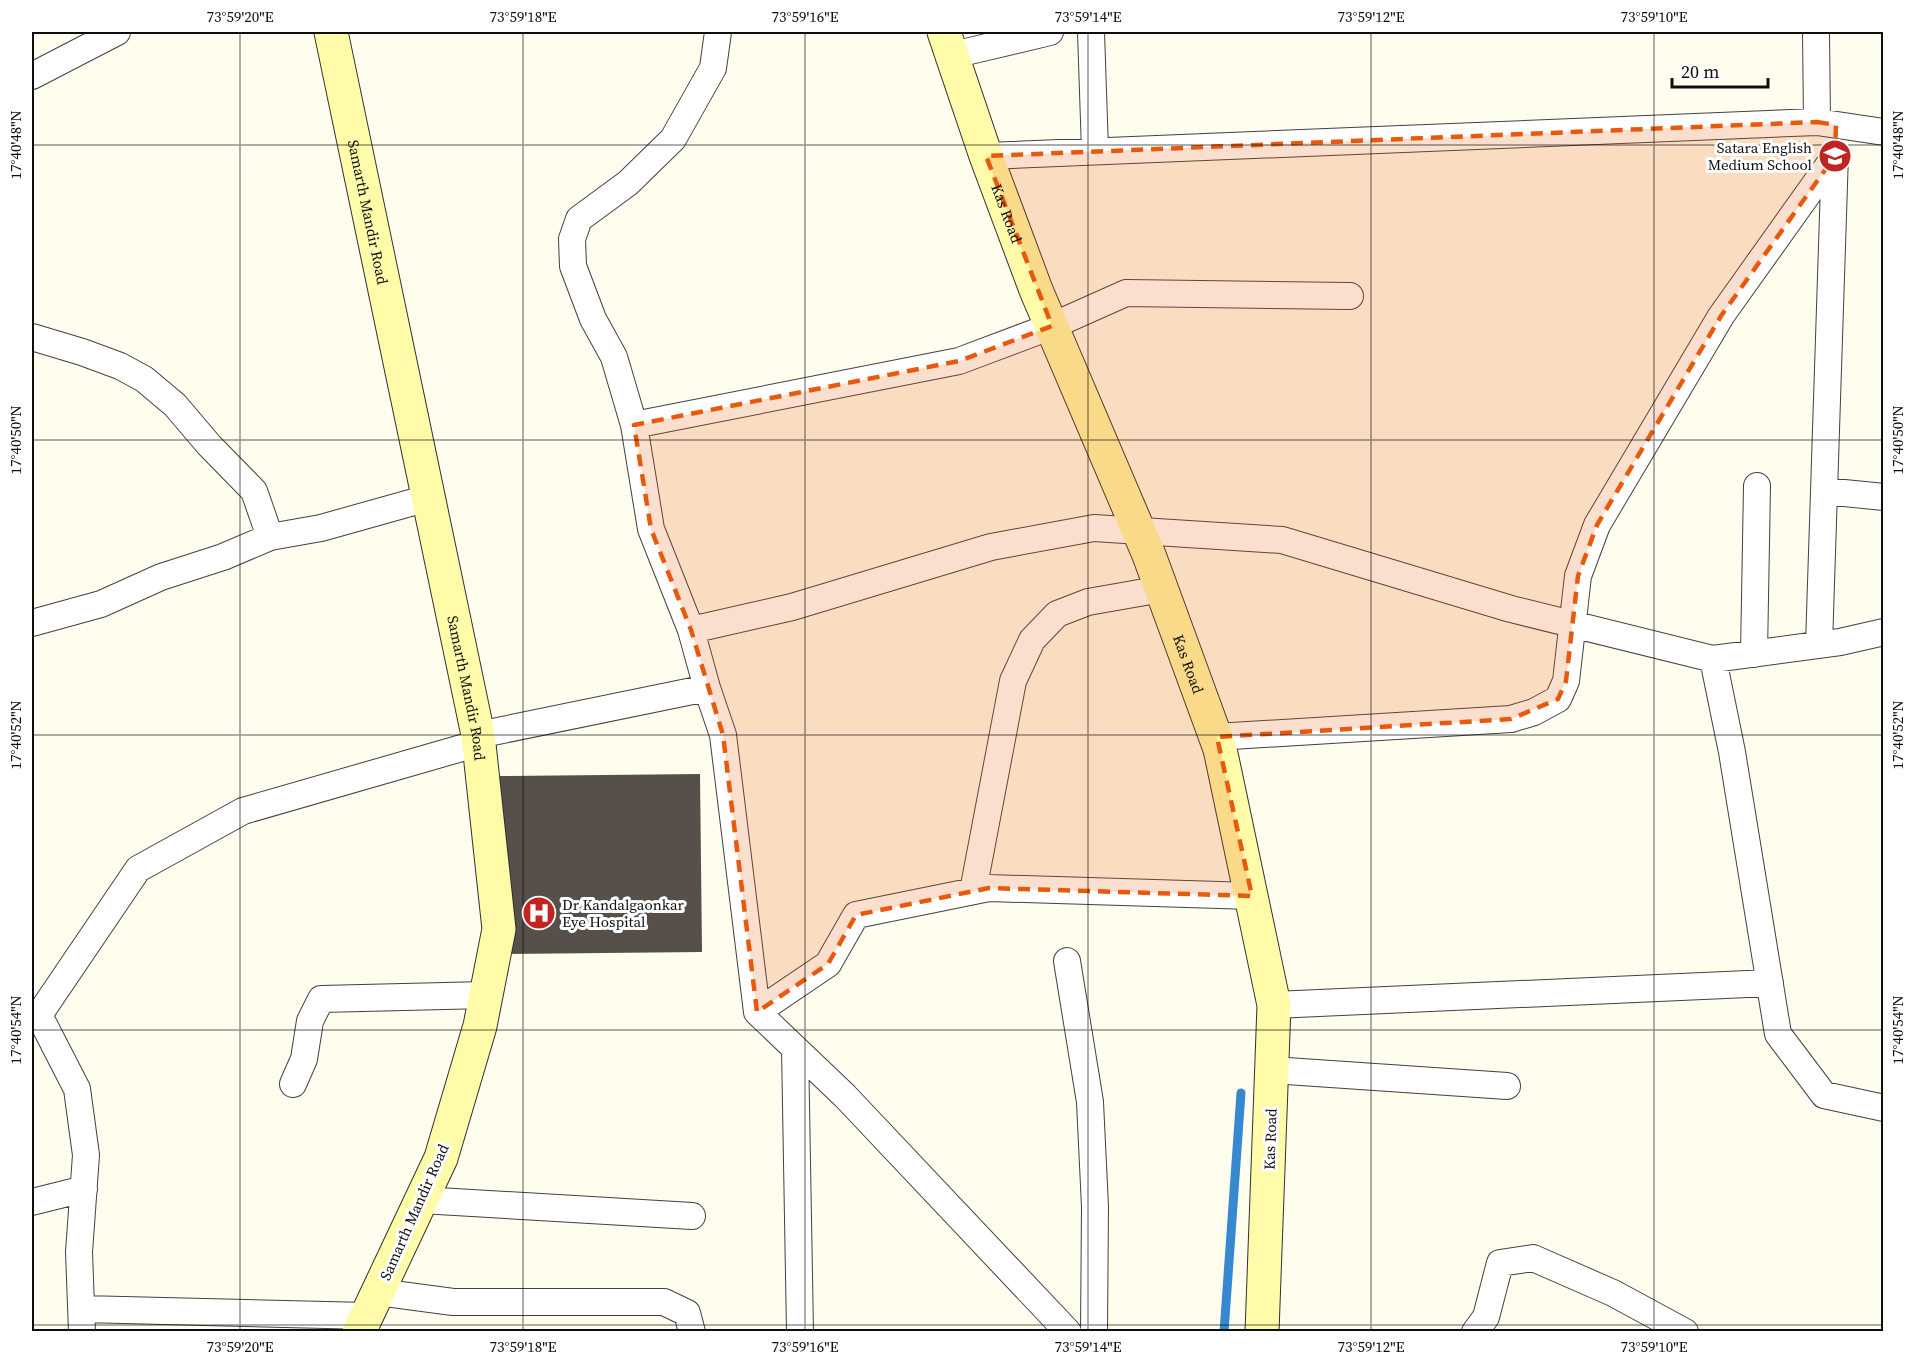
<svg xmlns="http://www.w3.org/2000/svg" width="1915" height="1363" font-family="'Source Serif 4',serif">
  <rect width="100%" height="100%" fill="#fffdee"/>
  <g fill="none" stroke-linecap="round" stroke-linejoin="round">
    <path stroke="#3688d1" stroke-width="9" d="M1224 1332 1241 1093"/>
  </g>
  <path fill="#574f4a" d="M700 774 702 952 501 954 499 776Z"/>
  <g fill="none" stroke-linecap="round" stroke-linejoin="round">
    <defs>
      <path id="street" d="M1091 32 1095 151
        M1816 32 1817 122
        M953 55 1050 32
        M32 76 117 32
        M986 156 1817 122 1884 132
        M32 337 82 352 120 366 144 379 175 405 209 445 254 491 270 537
        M634 425 959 361 1052 326 1126 293 1350 296
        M1824 491 1884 497
        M32 623 101 604 161 577 223 557 270 537 321 528 428 498
        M691 630 651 529 634 425 614 357 593 319 573 266 572 239 579 219 628 183 673 139 713 68 718 32
        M1819 645 1835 154
        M1754 654 1757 486
        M1713 659 1732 752 1778 1034 1824 1095 1884 1108
        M707 688 691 630 792 607 991 547 1094 528 1282 540 1511 609 1713 659 1840 642 1884 632
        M478 735 707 688 723 735 757 1012 845 1096 1068 1332
        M1215 737 1511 719 1534 712 1558 699 1566 681 1578 576 1597 525 1721 316 1835 156
        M973 891 1013 681 1032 640 1057 614 1088 602 1162 589
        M1067 961 1090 1102 1095 1207 1094 1332
        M1274 1005 1770 983
        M757 1012 828 964 856 915 989 888 1252 896
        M39 1015 77 1089 86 1155 79 1252 82 1332
        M32 1016 39 1015 138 869 243 811 479 743
        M795 1048 800 1332
        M1272 1070 1507 1086
        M293 1084 304 1059 310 1021 321 999 486 995
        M421 1200 692 1216
        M32 1202 84 1189
        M378 1292 453 1302H664L687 1313 692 1332
        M82 1309 367 1316
        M1475 1332 1486 1317 1500 1263 1533 1258 1613 1293 1685 1332"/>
      <g id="secondary">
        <path id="s1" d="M331 32 478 735 499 929 480 1026 441 1158 359 1332"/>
        <path id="s2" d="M944 32 986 156 1036 290 1149 555 1220 749 1274 1005 1262 1332"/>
      </g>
    </defs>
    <use href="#street" stroke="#414141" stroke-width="28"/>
    <use href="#secondary" stroke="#303030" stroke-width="35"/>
    <use href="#street" stroke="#fff" stroke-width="26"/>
    <use href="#secondary" stroke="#fffba9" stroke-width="33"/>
  </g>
  <path fill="#e8590c" fill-opacity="0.2" stroke="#e8590c" stroke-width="4.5" stroke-dasharray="12 8" stroke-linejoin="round" d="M1817 122 1836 125 1835 156 1721 316 1597 525 1578 576 1566 681 1558 699 1511 719 1217 737 1252 896 989 888 856 915 828 964 757 1012 723 735 691 630 651 529 634 425 959 361 1052 326 986 156Z"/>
  <path fill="none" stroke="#0e0e0e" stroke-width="1.5" stroke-opacity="0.45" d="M240 32V1332M523 32V1332M805 32V1332M1088 32V1332M1371 32V1332M1654 32V1332M32 145H1884M32 440H1884M32 735H1884M32 1030H1884M32 1325H1884"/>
  <defs>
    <symbol id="university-disc" viewBox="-11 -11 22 22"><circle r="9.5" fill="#c12522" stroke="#fff"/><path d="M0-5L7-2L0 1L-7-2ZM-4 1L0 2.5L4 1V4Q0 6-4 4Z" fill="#fff"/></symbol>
    <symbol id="hospital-disc" viewBox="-11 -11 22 22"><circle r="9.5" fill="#c12522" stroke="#fff"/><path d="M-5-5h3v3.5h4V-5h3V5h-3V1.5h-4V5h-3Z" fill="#fff"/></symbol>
  </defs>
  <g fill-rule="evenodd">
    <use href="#university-disc" x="1816" y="137" width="38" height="38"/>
    <use href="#hospital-disc" x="520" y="894" width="38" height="38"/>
  </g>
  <g text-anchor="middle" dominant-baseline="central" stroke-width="6" stroke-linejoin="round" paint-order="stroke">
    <g font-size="15" fill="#0e0e0e" stroke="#fff" text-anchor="end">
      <text x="1812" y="147">Satara English<tspan x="1812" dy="17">Medium School</tspan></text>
      <text x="562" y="904" text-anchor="start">Dr Kandalgaonkar<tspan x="562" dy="17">Eye Hospital</tspan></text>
    </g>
    <g font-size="15" fill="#0e0e0e" stroke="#fff">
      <text stroke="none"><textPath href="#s1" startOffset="184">Samarth Mandir Road</textPath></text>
      <text stroke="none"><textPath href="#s2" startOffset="192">Kas Road</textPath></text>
      <text stroke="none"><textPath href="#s2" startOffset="678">Kas Road</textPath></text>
      <text stroke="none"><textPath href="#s1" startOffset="670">Samarth Mandir Road</textPath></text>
      <text transform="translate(1270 1139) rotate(-88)">Kas Road</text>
      <text transform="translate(414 1212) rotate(-66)">Samarth Mandir Road</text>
    </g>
  </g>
  <rect width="1915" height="1363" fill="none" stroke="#ffffff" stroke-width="66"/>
  <path d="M1672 78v9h96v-9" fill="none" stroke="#0e0e0e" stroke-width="3"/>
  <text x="1681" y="78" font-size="18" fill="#0e0e0e" stroke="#ffffff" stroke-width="4.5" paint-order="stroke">20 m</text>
  <rect x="33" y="33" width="1849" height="1297" fill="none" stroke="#0e0e0e" stroke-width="2"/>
  <g font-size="15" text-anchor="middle" fill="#0e0e0e">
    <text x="240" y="22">73°59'20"E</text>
    <text x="523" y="22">73°59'18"E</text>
    <text x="805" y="22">73°59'16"E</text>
    <text x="1088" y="22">73°59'14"E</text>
    <text x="1371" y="22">73°59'12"E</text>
    <text x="1654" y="22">73°59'10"E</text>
    <text transform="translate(1898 145) rotate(-90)" y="5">17°40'48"N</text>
    <text transform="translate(16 145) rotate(-90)" y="5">17°40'48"N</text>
    <text transform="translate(1898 440) rotate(-90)" y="5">17°40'50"N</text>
    <text transform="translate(16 440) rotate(-90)" y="5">17°40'50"N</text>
    <text transform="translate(1898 735) rotate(-90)" y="5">17°40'52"N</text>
    <text transform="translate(16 735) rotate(-90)" y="5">17°40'52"N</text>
    <text transform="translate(1898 1030) rotate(-90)" y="5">17°40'54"N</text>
    <text transform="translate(16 1030) rotate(-90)" y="5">17°40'54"N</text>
    <text x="240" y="1352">73°59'20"E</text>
    <text x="523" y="1352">73°59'18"E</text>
    <text x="805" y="1352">73°59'16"E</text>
    <text x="1088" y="1352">73°59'14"E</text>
    <text x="1371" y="1352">73°59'12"E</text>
    <text x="1654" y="1352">73°59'10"E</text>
  </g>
</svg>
